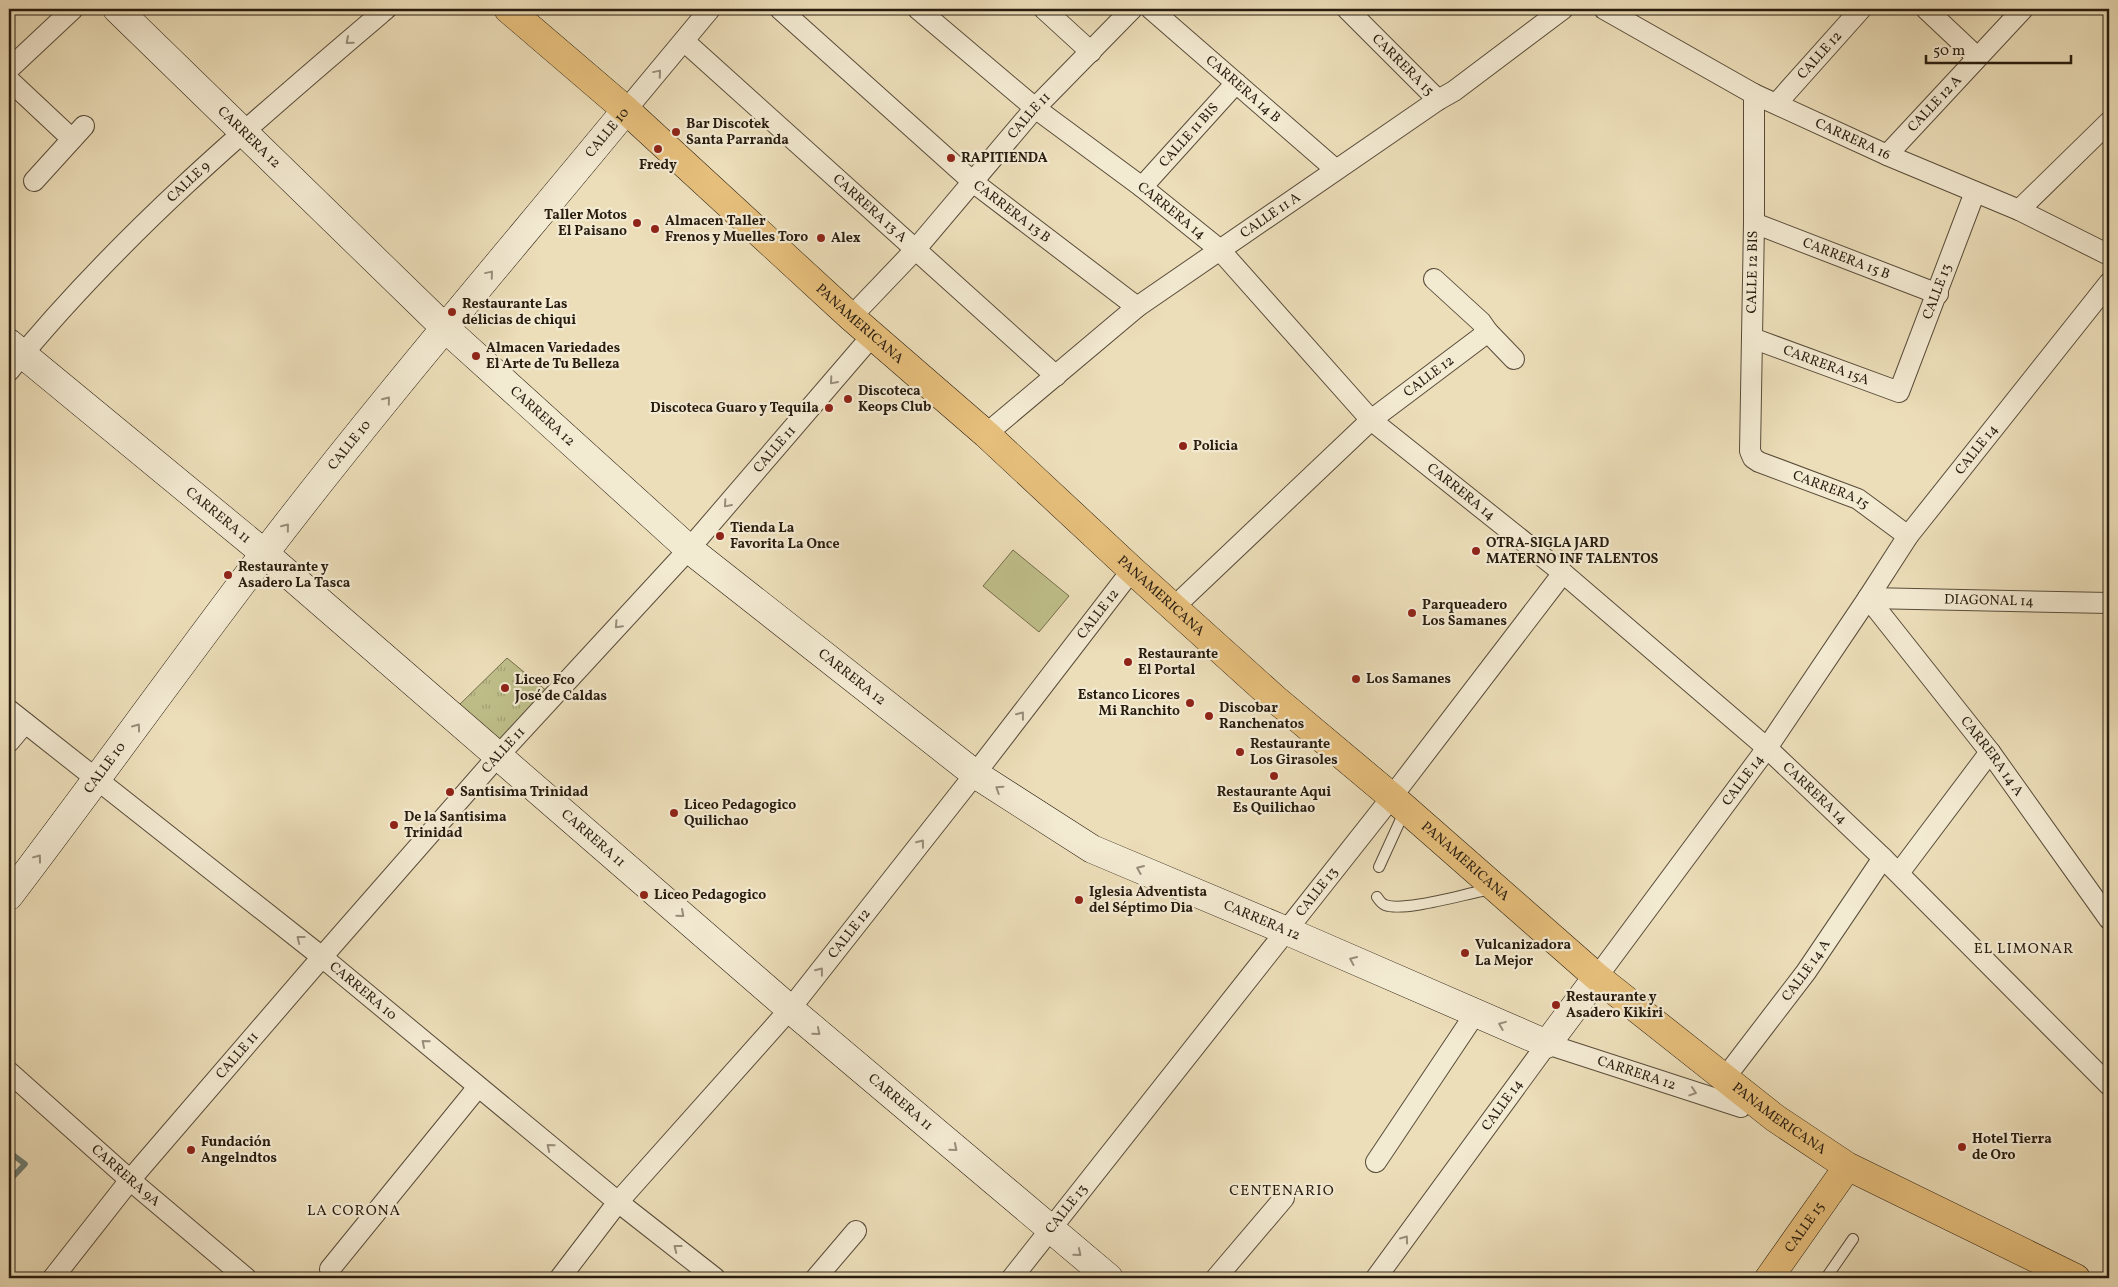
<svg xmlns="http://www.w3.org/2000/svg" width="2118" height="1287" font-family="Vollkorn,serif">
  <defs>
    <pattern id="park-tufts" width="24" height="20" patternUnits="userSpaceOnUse" patternTransform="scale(1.25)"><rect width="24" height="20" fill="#bfbf8a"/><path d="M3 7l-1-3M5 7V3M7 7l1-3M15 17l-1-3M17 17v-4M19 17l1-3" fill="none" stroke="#a4a476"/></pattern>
  </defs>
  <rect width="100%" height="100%" fill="#ecdeb9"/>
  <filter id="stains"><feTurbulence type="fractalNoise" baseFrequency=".004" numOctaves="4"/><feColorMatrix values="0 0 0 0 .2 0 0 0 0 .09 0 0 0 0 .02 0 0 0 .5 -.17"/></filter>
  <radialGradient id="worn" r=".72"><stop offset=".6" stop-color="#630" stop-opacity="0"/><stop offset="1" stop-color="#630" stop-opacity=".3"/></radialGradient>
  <path fill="#bfbf8a" stroke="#746e4c" d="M1013 550 1069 596 1039 632 983 586Z"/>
  <path fill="url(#park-tufts)" stroke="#746e4c" d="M507 658 548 692 498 750 454 710Z"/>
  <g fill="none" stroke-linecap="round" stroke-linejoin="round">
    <path stroke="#6c7b72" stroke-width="5.5" d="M9 1152 25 1164 9 1181"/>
    <defs>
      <path id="lane" d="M1379 867 1400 821
        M1377 897C1379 900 1382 904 1385 905 1403 912 1461 895 1482 891
        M1826 1278 1853 1239"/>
      <g id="street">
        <path id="s1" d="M780 9 973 182 1137 307"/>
        <path id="s2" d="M918 9 1035 108 1142 187 1219 249 1371 420 1563 573 1767 748 1883 858 2109 1085"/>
        <path d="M1044 9 1091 52"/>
        <path id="s3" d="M1151 9 1335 169"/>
        <path id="s4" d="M1347 9 1438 100"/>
        <path id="s5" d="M1604 9 1754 94 1887 155 2019 210 2109 255"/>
        <path d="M1926 9 1977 57"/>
        <path id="s6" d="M684 41 1056 376"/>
        <path d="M9 69 73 9"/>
        <path d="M9 80 72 139"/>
        <path id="s7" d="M1754 94V223L1750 451 1753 458 1759 462 1858 499 1908 536"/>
        <path id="s8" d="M1777 103 1861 9"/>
        <path d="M626 110 710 9"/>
        <path id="s9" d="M1887 155 2023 9"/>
        <path d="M34 181 84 126"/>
        <path id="s10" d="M1142 187 1236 83"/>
        <path d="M2019 210 2109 122"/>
        <path id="s11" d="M1754 223 1938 294"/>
        <path d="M1434 279 1481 322 1488 332 1514 359"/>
        <path id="s12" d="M851 317 915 250 1035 108 1132 9"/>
        <path id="s13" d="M1752 338 1899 392 1975 192"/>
        <path id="s14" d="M9 371C119 235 253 122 386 9"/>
        <path id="s15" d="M986 434 1137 307 1438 100 1454 91 1563 9"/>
        <path id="s16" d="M1868 598 1990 752 2109 919"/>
        <path id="s17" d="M1868 598 2109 603"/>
        <path id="s18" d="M1174 607 1371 420 1488 332"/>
        <path id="s19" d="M9 710 322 957 618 1202 715 1278"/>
        <path d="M9 742 25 723"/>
        <path d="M1899 873 1990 752"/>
        <path id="s20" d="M1597 977 1767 748 1868 598 1908 536 2109 283"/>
        <path id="s21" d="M9 1072 130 1180 246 1278"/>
        <path id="s22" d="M1724 1079 1806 972 1883 858"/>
        <path d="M1376 1162 1475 1014"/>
        <path d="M330 1269 478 1087"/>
        <path id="s23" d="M53 1278 130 1180 322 957 498 756 689 549 865 344"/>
        <path id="s24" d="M560 1278 618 1202 790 1009 975 774 1125 579"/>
        <path d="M816 1278 856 1231"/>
        <path id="s25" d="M1012 1278 1384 807 1563 573"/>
        <path d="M1216 1278 1284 1198"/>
        <path id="s26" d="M1376 1278 1547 1044 1741 1107"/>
      </g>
      <g id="secondary">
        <path id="s27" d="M117 9 445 328 689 549 975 774 1092 849 1287 931 1547 1044 1597 977"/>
        <path id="s28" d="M9 343 264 553 790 1009 1109 1278"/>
        <path id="s29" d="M9 896C95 783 178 667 264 554 380 402 505 257 626 110"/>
      </g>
      <g id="primary">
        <path id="s30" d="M508 9 626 110 851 317 986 434 1132 570 1274 698 1392 797 1597 977 1775 1118 1847 1166 2076 1278"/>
        <path id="s31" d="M1769 1278 1841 1176"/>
      </g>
    </defs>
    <use href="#lane" stroke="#594c3a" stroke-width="12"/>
    <use href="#street" stroke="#594c3a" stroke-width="22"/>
    <use href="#secondary" stroke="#281c0f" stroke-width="29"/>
    <use href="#primary" stroke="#281c0f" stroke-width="29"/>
    <use href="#lane" stroke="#f3ead2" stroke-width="10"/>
    <use href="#street" stroke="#f3ead2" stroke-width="20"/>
    <use href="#secondary" stroke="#f3ead2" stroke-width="28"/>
    <use href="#primary" stroke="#e6bf7c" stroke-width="28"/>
  </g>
  <defs><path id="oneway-chevron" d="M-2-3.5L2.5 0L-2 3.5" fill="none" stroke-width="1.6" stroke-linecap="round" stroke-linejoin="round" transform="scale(1.25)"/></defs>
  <g stroke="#988d7a">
    <use href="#oneway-chevron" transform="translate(349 41) rotate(139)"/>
    <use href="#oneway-chevron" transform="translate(658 73) rotate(-50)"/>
    <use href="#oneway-chevron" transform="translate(490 274) rotate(-50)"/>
    <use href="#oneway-chevron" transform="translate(833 381) rotate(131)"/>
    <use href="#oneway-chevron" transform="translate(387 400) rotate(-51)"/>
    <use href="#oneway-chevron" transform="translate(727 504) rotate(131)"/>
    <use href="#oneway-chevron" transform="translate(286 527) rotate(-51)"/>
    <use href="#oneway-chevron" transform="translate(618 625) rotate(133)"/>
    <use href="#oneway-chevron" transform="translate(1021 715) rotate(-52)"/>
    <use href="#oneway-chevron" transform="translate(137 727) rotate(-54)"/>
    <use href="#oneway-chevron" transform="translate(999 789) rotate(-147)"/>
    <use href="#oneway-chevron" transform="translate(921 843) rotate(-52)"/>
    <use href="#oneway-chevron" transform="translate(38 858) rotate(-53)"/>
    <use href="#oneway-chevron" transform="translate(1140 869) rotate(-157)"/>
    <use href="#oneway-chevron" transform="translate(681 914) rotate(41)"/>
    <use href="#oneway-chevron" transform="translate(300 939) rotate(-142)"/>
    <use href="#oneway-chevron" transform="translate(1353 960) rotate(-156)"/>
    <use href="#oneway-chevron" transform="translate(820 971) rotate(-52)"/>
    <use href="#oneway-chevron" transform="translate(1502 1025) rotate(-158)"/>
    <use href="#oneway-chevron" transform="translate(817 1032) rotate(40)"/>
    <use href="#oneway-chevron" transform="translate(425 1043) rotate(-140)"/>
    <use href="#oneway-chevron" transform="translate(1693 1092) rotate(18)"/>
    <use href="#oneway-chevron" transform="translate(550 1147) rotate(-141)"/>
    <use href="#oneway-chevron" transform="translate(954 1148) rotate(40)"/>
    <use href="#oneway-chevron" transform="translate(1405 1239) rotate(-54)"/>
    <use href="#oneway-chevron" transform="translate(677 1248) rotate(-142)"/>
    <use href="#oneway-chevron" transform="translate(1078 1253) rotate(40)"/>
  </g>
  <g fill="#8f2418" stroke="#f3ead2" stroke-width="2">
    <circle cx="676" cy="132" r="5"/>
    <circle cx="658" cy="149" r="5"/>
    <circle cx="951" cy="158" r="5"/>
    <circle cx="637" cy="223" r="5"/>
    <circle cx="655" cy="229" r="5"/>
    <circle cx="821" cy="238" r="5"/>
    <circle cx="452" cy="312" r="5"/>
    <circle cx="476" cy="356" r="5"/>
    <circle cx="848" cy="399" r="5"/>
    <circle cx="829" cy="408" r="5"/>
    <circle cx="1183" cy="446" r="5"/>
    <circle cx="720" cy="536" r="5"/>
    <circle cx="1476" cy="551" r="5"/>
    <circle cx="228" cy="575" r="5"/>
    <circle cx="1412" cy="613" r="5"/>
    <circle cx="1128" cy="662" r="5"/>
    <circle cx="1356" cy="679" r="5"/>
    <circle cx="505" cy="688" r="5"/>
    <circle cx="1190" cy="703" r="5"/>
    <circle cx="1209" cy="716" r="5"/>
    <circle cx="1240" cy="752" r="5"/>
    <circle cx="1274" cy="776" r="5"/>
    <circle cx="450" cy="792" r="5"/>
    <circle cx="674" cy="813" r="5"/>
    <circle cx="394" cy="825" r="5"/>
    <circle cx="644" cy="895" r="5"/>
    <circle cx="1079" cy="900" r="5"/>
    <circle cx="1465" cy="953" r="5"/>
    <circle cx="1556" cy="1005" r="5"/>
    <circle cx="1962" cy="1147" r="5"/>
    <circle cx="191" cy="1150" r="5"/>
  </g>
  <g text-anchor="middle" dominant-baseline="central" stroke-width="4.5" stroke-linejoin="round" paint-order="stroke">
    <g font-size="14" fill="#281c0f" stroke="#f3ead2">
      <text stroke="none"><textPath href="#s8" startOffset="64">CALLE 12</textPath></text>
      <text stroke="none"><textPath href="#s4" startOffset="79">CARRERA 15</textPath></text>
      <text stroke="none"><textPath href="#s3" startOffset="122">CARRERA 14 B</textPath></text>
      <text stroke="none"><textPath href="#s9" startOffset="70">CALLE 12 A</textPath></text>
      <text stroke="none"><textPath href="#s12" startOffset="269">CALLE 11</textPath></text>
      <text stroke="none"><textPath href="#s29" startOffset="970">CALLE 10</textPath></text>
      <text stroke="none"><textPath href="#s10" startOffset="70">CALLE 11 BIS</textPath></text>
      <text stroke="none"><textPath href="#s27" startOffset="184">CARRERA 12</textPath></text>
      <text stroke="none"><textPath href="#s5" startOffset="281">CARRERA 16</textPath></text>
      <text stroke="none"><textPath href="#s14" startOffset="261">CALLE 9</textPath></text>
      <text stroke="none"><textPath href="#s6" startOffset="250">CARRERA 13 A</textPath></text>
      <text stroke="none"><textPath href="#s1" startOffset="308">CARRERA 13 B</textPath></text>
      <text stroke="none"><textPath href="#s2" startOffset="324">CARRERA 14</textPath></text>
      <text stroke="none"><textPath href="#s15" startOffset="359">CALLE 11 A</textPath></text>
      <text stroke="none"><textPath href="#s11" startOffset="99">CARRERA 15 B</textPath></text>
      <text transform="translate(1753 272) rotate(-89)">CALLE 12 BIS</text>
      <text stroke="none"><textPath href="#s13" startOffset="264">CALLE 13</textPath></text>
      <text stroke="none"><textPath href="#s30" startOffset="472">PANAMERICANA</textPath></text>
      <text stroke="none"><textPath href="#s13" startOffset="79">CARRERA 15A</textPath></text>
      <text stroke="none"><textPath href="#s18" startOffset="344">CALLE 12</textPath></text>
      <text stroke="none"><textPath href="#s27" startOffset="589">CARRERA 12</textPath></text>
      <text stroke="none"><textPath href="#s29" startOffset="565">CALLE 10</textPath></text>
      <text stroke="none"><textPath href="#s23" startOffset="1099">CALLE 11</textPath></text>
      <text stroke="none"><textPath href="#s20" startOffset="650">CALLE 14</textPath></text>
      <text stroke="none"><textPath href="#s7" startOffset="449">CARRERA 15</textPath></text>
      <text stroke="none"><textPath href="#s2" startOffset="729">CARRERA 14</textPath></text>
      <text stroke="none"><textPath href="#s28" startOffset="271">CARRERA 11</textPath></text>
      <text stroke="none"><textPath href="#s30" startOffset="878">PANAMERICANA</textPath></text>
      <text stroke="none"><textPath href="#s17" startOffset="121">DIAGONAL 14</textPath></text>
      <text stroke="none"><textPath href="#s24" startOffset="855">CALLE 12</textPath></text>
      <text stroke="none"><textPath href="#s27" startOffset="994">CARRERA 12</textPath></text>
      <text stroke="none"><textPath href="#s23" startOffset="694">CALLE 11</textPath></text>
      <text stroke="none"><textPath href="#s16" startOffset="201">CARRERA 14 A</textPath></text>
      <text stroke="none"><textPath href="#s29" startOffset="160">CALLE 10</textPath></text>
      <text stroke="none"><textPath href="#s20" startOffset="245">CALLE 14</textPath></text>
      <text stroke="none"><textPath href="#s2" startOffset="1194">CARRERA 14</textPath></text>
      <text stroke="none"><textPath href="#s28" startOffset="766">CARRERA 11</textPath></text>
      <text stroke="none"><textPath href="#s30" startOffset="1282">PANAMERICANA</textPath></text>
      <text stroke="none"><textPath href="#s25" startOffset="492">CALLE 13</textPath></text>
      <text stroke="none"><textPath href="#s27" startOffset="1474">CARRERA 12</textPath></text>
      <text stroke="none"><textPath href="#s24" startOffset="450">CALLE 12</textPath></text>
      <text stroke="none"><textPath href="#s22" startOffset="136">CALLE 14 A</textPath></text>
      <text stroke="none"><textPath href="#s19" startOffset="452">CARRERA 10</textPath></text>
      <text stroke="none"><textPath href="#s23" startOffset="289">CALLE 11</textPath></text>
      <text stroke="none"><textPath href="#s26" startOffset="384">CARRERA 12</textPath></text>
      <text stroke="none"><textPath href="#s28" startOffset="1171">CARRERA 11</textPath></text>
      <text stroke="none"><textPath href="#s26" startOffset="214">CALLE 14</textPath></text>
      <text stroke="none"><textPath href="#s30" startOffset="1688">PANAMERICANA</textPath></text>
      <text stroke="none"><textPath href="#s21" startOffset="156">CARRERA 9A</textPath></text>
      <text stroke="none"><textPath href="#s25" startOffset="88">CALLE 13</textPath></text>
      <text stroke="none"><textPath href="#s31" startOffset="62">CALLE 15</textPath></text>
    </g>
    <g font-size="14" font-weight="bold" fill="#281c0f" stroke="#f3ead2" text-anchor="start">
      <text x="686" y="124">Bar Discotek<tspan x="686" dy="16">Santa Parranda</tspan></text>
      <text x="961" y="158">RAPITIENDA</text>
      <text x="658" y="165" text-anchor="middle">Fredy</text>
      <text x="627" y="215" text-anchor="end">Taller Motos<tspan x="627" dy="16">El Paisano</tspan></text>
      <text x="665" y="221">Almacen Taller<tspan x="665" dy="16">Frenos y Muelles Toro</tspan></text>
      <text x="831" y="238">Alex</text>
      <text x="462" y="304">Restaurante Las<tspan x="462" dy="16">delicias de chiqui</tspan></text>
      <text x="486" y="348">Almacen Variedades<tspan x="486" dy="16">El Arte de Tu Belleza</tspan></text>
      <text x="858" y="391">Discoteca<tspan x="858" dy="16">Keops Club</tspan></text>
      <text x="819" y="408" text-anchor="end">Discoteca Guaro y Tequila</text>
      <text x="1193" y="446">Policia</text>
      <text x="730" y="528">Tienda La<tspan x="730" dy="16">Favorita La Once</tspan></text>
      <text x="1486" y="543">OTRA-SIGLA JARD<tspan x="1486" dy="16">MATERNO INF TALENTOS</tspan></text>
      <text x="238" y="567">Restaurante y<tspan x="238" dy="16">Asadero La Tasca</tspan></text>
      <text x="1422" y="605">Parqueadero<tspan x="1422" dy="16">Los Samanes</tspan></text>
      <text x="1138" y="654">Restaurante<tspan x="1138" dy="16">El Portal</tspan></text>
      <text x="1366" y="679">Los Samanes</text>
      <text x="515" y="680">Liceo Fco<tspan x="515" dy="16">José de Caldas</tspan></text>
      <text x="1180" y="695" text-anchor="end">Estanco Licores<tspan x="1180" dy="16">Mi Ranchito</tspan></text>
      <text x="1219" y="708">Discobar<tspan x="1219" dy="16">Ranchenatos</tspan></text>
      <text x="1250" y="744">Restaurante<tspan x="1250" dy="16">Los Girasoles</tspan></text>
      <text x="460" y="792">Santisima Trinidad</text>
      <text x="1274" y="792" text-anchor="middle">Restaurante Aqui<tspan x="1274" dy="16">Es Quilichao</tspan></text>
      <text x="684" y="805">Liceo Pedagogico<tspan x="684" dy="16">Quilichao</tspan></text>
      <text x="404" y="817">De la Santisima<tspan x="404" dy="16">Trinidad</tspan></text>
      <text x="1089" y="892">Iglesia Adventista<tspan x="1089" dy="16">del Séptimo Dia</tspan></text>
      <text x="654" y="895">Liceo Pedagogico</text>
      <text x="1475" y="945">Vulcanizadora<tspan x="1475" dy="16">La Mejor</tspan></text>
      <text x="1566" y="997">Restaurante y<tspan x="1566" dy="16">Asadero Kikiri</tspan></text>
      <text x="1972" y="1139">Hotel Tierra<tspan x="1972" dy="16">de Oro</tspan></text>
      <text x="201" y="1142">Fundación<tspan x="201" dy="16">Angelndtos</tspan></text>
    </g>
    <g font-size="15" letter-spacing="1" fill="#281c0f" stroke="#f3ead2">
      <text x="2024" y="949">EL LIMONAR</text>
      <text x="1282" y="1191">CENTENARIO</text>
      <text x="354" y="1211">LA CORONA</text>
    </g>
  </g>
  <rect width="2118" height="1287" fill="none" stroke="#ecdeb9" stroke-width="30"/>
  <rect x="10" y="10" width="2098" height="1267" fill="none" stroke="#281c0f" stroke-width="2.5"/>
  <rect x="15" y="15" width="2088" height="1257" fill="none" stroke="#281c0f"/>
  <path d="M1926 55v8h145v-8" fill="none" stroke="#281c0f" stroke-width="2.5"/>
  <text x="1933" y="55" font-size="15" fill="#281c0f" stroke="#f3ead2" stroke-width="4" paint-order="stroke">50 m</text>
  <rect width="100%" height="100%" filter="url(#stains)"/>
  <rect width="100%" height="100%" fill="url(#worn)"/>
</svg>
